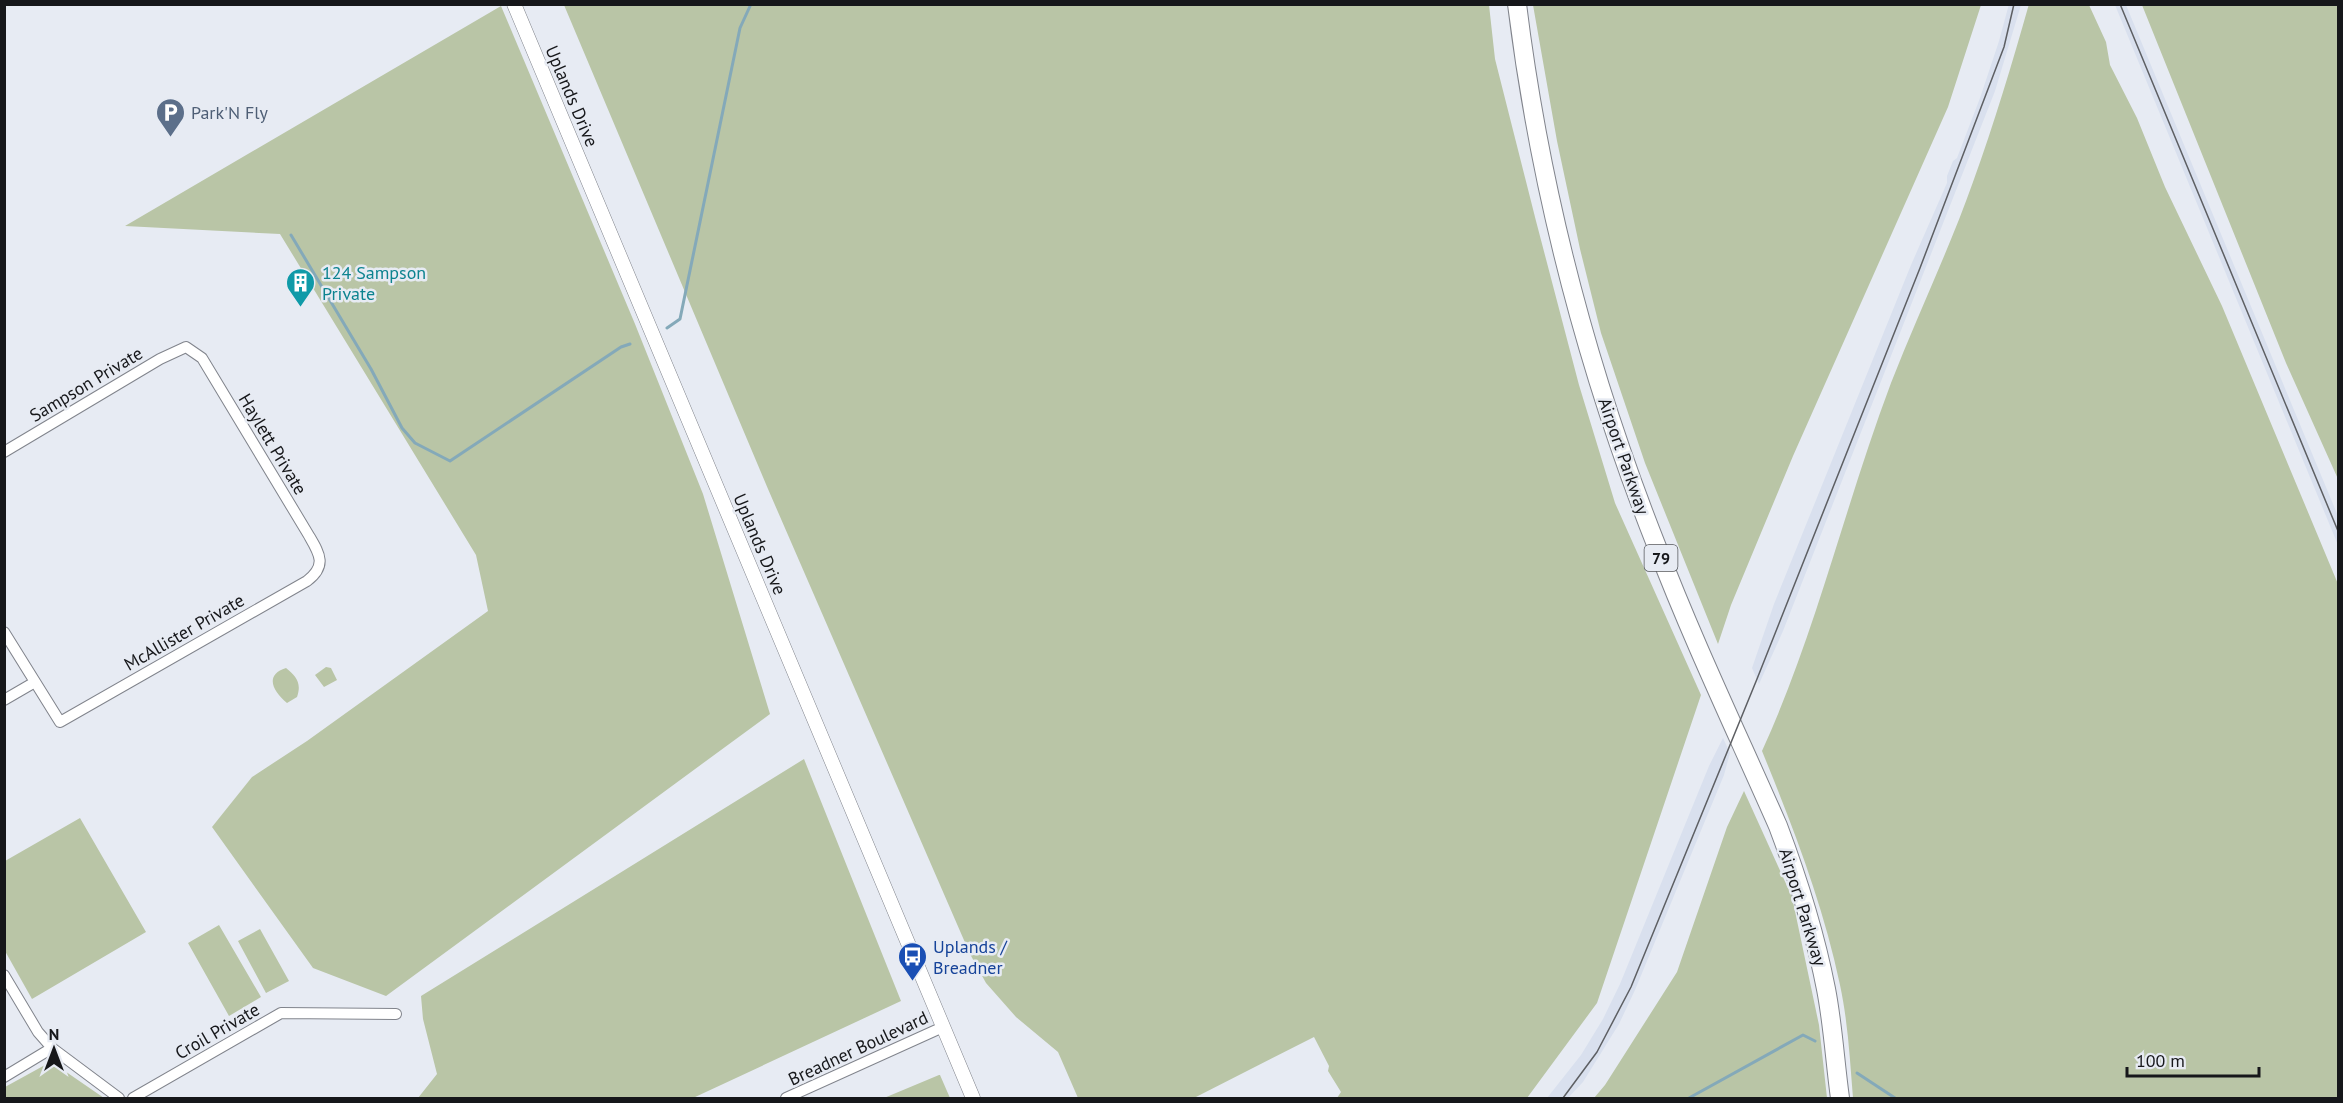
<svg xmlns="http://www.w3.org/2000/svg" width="2343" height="1103" font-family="'PT Sans',sans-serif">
  <rect width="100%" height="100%" fill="#e7ebf3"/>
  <path fill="#d9e0ee" d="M2009 4 2021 5 1995 91 1783 631 1759 684 1752 668 1774 604 1911 265 1947 183V176L1953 161 1957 158 1980 98 1999 41Z
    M2115 5H2126L2338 516V545Z
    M1723 738 1730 753 1724 775 1635 990 1619 1024 1583 1082 1568 1098H1547L1581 1055 1603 1019 1620 984 1709 766Z"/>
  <path fill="#b9c5a6" d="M2029 4 2089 5 2106 42 2110 65 2137 118 2165 187 2222 306 2338 584V1098H1853C1850 1061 1848 1022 1840 985 1823 904 1793 827 1762 751 1816 633 1845 505 1891 383 1917 316 1949 250 1973 182 1994 124 2012 64 2029 4Z
    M564 5H1489L1495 59 1536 221 1579 385 1615 503 1701 695 1597 1003 1527 1098H1337L1341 1092 1328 1071 1329 1066 1314 1037 1194 1098H1078L1058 1052 1016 1017 986 983 970 954 768 489Z
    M1533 5H1981L1948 107 1793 456 1731 605 1718 644 1645 463 1601 333 1580 249 1557 141Z
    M2142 5H2338V479L2286 363Z
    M501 6 635 324 703 494 770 714 386 996 313 968 212 827 252 777 307 741 488 611 476 555 280 234 125 226Z
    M326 667 331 668 337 680 324 687 315 675Z
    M286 668C296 676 302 683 297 697L287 703C273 691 264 675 286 668Z
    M804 759 901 1001 693 1098H418L437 1074 423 1019 421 996Z
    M1744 791 1792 897 1819 1025 1827 1098H1594L1605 1085 1677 972 1727 827Z
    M80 818 146 932 32 999 5 951V861Z
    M219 925 261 997 229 1016 188 943Z
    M260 929 289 981 266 993 238 941Z
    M45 1065 59 1067 104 1098H5V1087Z
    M940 1075 950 1098H884L939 1075Z"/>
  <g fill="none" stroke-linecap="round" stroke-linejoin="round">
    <path stroke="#84a9b9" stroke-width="3" d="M291 235 371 369 402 428 415 443 450 461 621 347 630 344
      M667 328 680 319 740 28 751 4
      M1857 1073 1895 1098
      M1689 1098 1803 1035 1815 1041"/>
    <defs>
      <path id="street" d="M4 452 160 359 186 347 202 358 308 534C319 553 328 565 307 581L60 722 4 632
        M4 700 35 682
        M4 975 38 1032 52 1048 119 1098
        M4 1077 52 1048
        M133 1098 281 1013 396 1014
        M786 1098 943 1027"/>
      <path id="secondary" d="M514 4 973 1098"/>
      <path id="highway" d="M1517 4C1540 190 1588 373 1657 547 1693 641 1737 733 1778 826 1798 879 1815 933 1826 989 1833 1025 1835 1062 1840 1098"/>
    </defs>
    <use href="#street" stroke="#81848c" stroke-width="12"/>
    <use href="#secondary" stroke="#81848c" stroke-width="15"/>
    <use href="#highway" stroke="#81848c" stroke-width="20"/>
    <use href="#street" stroke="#fff" stroke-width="10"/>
    <use href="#secondary" stroke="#fff" stroke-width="14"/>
    <use href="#highway" stroke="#fff" stroke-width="18"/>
    <path stroke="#5d5f63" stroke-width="1.5" d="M2120 4 2338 531
      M1563 1098 1597 1052 1631 987 1757 679 1920 268 2004 47 2014 4"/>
  </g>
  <defs>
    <symbol id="parking-pin" viewBox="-11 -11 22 30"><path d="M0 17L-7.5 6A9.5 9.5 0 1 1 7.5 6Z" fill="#5c6f8a" stroke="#e7ebf3"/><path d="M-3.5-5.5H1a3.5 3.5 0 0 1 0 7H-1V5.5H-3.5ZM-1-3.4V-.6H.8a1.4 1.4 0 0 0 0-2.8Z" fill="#fff"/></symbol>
    <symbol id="building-pin" viewBox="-11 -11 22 30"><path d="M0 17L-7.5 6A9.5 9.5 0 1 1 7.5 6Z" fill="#0f9aa8" stroke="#e7ebf3"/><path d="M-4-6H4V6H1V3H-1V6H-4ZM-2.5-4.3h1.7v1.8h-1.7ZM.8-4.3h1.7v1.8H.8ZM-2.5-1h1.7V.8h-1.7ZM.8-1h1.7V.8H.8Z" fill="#fff"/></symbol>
    <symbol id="bus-pin" viewBox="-11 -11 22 30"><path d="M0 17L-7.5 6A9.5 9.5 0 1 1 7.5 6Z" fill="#1a4fb4" stroke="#e7ebf3"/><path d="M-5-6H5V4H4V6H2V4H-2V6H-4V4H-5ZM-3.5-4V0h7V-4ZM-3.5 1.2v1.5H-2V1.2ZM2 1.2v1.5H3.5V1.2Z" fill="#fff"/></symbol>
  </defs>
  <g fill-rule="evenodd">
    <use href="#parking-pin" x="154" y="96" width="33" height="45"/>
    <use href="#building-pin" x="284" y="266" width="33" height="45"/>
    <use href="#bus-pin" x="896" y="940" width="33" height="45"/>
  </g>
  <g text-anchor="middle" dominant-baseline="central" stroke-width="5" stroke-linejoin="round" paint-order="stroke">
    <rect fill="#e7ebf3" stroke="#55575b" stroke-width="1.5" x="1644.5" y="545" width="33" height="26" rx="4.5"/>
    <g font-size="16" font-weight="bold" fill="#16171a">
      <text x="1661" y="558">79</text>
    </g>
    <g font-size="18" fill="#16171a" stroke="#e7ebf3">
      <text transform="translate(572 96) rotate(67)">Uplands Drive</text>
      <text transform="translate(86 384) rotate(-31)">Sampson Private</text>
      <text transform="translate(273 444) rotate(59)">Haylett Private</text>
      <text transform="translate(1624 456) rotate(71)">Airport Parkway</text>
      <text transform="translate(760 544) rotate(67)">Uplands Drive</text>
      <text transform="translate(184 632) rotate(-30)">McAllister Private</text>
      <text transform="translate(1803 907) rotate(73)">Airport Parkway</text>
      <text transform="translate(217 1031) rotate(-30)">Croil Private</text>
      <text transform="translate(858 1048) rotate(-25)">Breadner Boulevard</text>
    </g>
    <g font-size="18" fill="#4e5e75" stroke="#e7ebf3" text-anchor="start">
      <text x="191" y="112">Park'N Fly</text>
    </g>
    <g font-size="18" fill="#0d838f" stroke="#e7ebf3" text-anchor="start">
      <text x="322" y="272">124 Sampson<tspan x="322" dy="21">Private</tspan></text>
    </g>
    <g font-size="18" fill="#164399" stroke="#e7ebf3" text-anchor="start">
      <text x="933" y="946">Uplands /<tspan x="933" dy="21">Breadner</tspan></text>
    </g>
  </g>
  <rect width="2343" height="1103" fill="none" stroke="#16171a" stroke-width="12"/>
  <g transform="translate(54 1049)" stroke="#e7ebf3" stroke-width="4.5" paint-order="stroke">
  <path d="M0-4.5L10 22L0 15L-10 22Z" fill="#16171a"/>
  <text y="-9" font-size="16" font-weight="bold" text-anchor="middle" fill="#16171a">N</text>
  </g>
  <path d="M2127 1067v9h132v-9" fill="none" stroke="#16171a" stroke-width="3"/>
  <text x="2136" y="1067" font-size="18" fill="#16171a" stroke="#e7ebf3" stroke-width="4.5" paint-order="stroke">100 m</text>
</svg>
